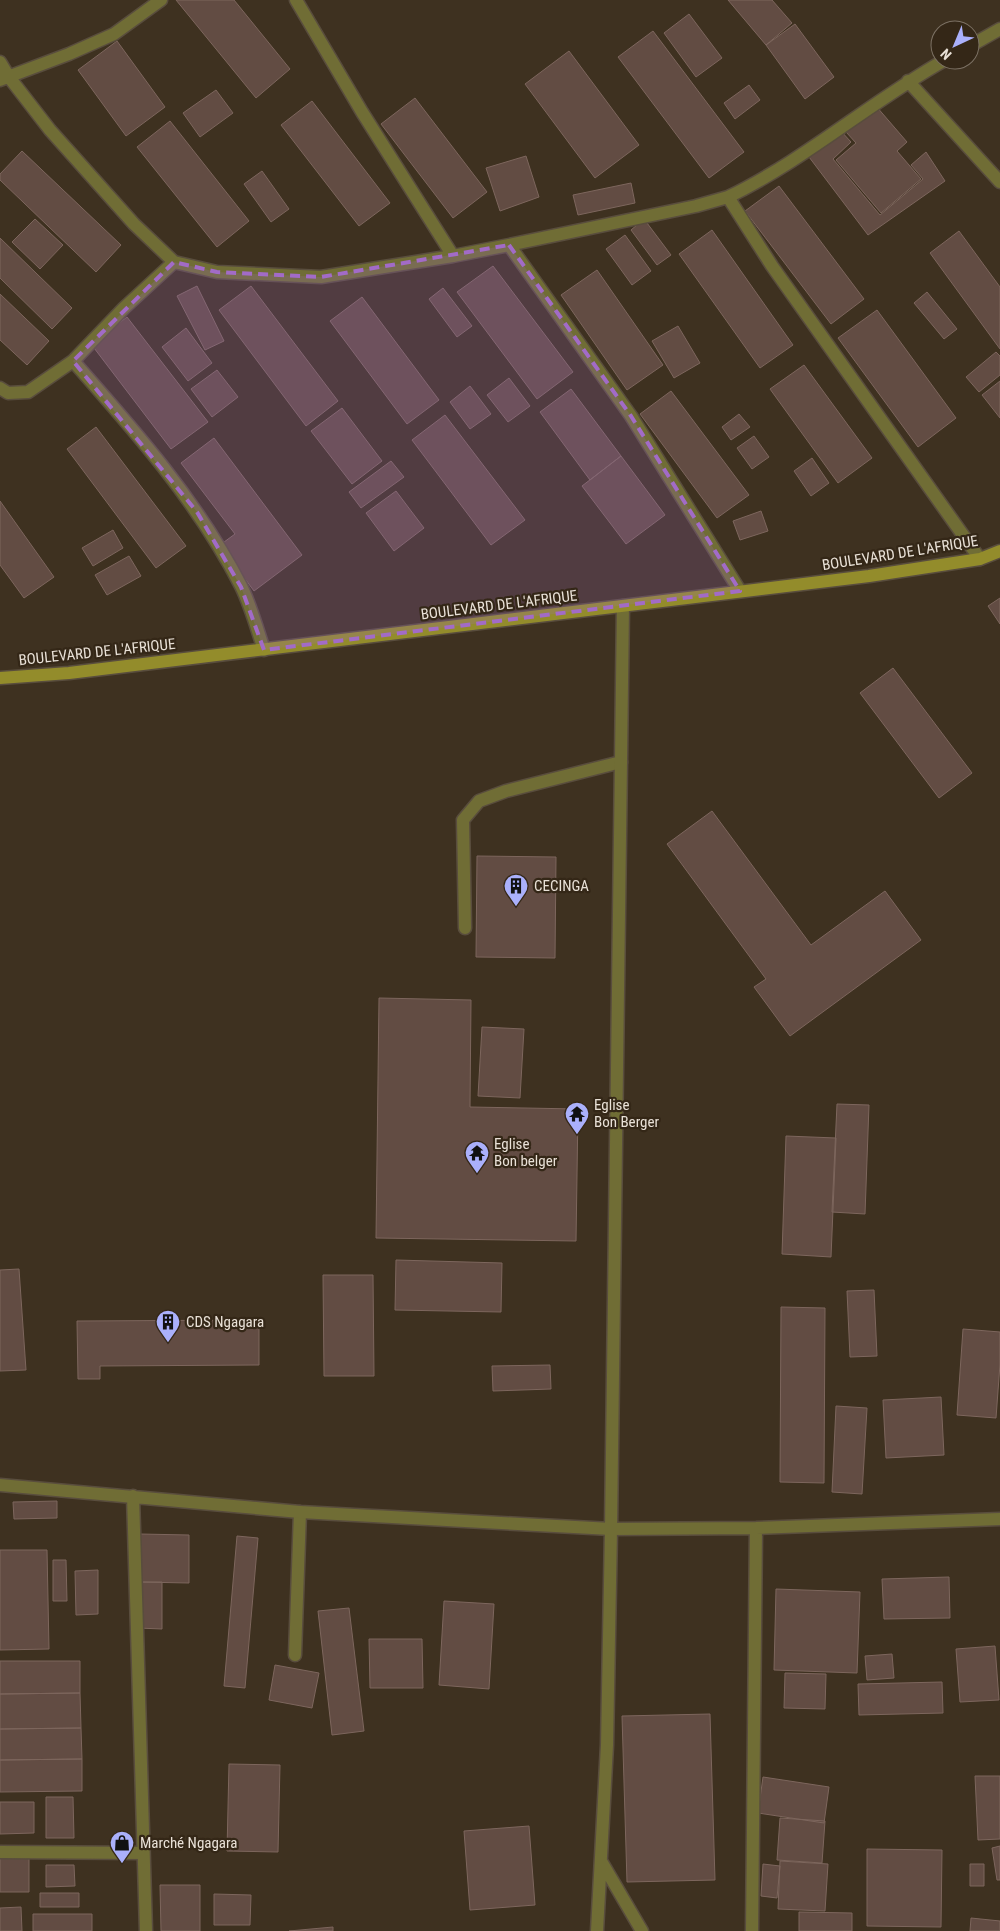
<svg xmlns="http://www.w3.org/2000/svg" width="1000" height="1931" font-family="'Roboto Condensed',sans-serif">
  <rect width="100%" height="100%" fill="#3e3120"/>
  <path fill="#624c43" stroke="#7d665d" d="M176 0H234L290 69 256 98Z
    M728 0H772L792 23 766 45Z
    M689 14 722 58 696 77 664 33Z
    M795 24 834 77 805 99 766 45Z
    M653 31 744 152 709 178 618 57Z
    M117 41 165 107 126 136 78 70Z
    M569 51 639 145 595 178 525 84Z
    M749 85 760 100 735 119 724 103Z
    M216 90 233 113 200 137 183 113Z
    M415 98 487 192 453 218 381 124Z
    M312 101 390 203 359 226 281 125Z
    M876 106 907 142 897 151 921 179 881 213 836 160 856 143 846 132Z
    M170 121 249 221 217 247 137 147Z
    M840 130 851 142 833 159 880 215 923 179 911 165 926 152 945 181 868 235 809 157Z
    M22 151 121 245 96 272 0 180V174Z
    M526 156 539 197 500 211 486 168Z
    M262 171 289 209 271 222 244 184Z
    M631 183 635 203 578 215 573 195Z
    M779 186 864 299 831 324 745 211Z
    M35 219 63 245 40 269 12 242Z
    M644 219 671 255 657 265 631 230Z
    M712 230 793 345 760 368 679 254Z
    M959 231 1000 287V349L930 253Z
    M625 235 651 271 632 285 606 249Z
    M0 238 72 308 52 329 0 278Z
    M493 266 573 372 537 399 457 292Z
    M597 270 663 365 627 390 561 295Z
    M197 286 224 341 205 350 177 296Z
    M251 286 338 401 306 426 219 310Z
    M443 288 472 326 457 337 429 299Z
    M927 292 957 329 944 339 914 303Z
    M0 294 49 341 27 365 0 340Z
    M362 297 439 400 407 424 330 321Z
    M877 310 956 418 918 447 838 338Z
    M127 317 208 422 171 449 91 344Z
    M678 326 700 363 674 378 652 341Z
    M186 328 212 363 188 381 162 347Z
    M996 352 1000 356V375L979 392 966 377Z
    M804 365 872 458 838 483 770 389Z
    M217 370 238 397 212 417 191 389Z
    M509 378 530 406 508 422 487 395Z
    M1000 381V418L982 395Z
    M470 386 491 414 470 429 450 402Z
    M571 389 621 456 590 480 540 412Z
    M671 391 749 495 717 518 640 414Z
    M342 408 382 461 352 484 311 431Z
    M739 414 750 427 731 440 722 427Z
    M445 415 525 520 491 545 412 440Z
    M96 427 186 546 156 568 67 449Z
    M754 436 769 457 752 469 737 448Z
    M214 438 302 555 254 591 220 545 235 534 181 463Z
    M621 456 665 515 626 544 582 486Z
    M812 458 829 483 811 496 794 471Z
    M391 461 404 477 361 508 349 492Z
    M396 491 424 528 394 551 366 513Z
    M0 501 54 577 24 598 0 565Z
    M761 511 768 531 740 540 733 521Z
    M113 530 123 548 93 566 82 548Z
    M129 556 141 576 107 595 95 575Z
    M1000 598V624L988 606Z
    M893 668 972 773 939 798 860 693Z
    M712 811 811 945 885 891 921 940 790 1036 754 987 766 979 667 844Z
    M477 856 556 857 555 958 476 957Z
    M379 998 471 1000 470 1107 578 1109 576 1241 376 1238Z
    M482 1027 524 1029 520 1098 478 1096Z
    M837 1104 869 1105 865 1214 832 1212Z
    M786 1136 836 1138 831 1257 782 1254Z
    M396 1260 502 1263 501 1312 395 1310Z
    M19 1269 26 1370 0 1371V1270Z
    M323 1275H373L374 1376H324Z
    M874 1290 877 1356 850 1357 847 1291Z
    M781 1307 825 1308 824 1483 780 1482Z
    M259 1320V1365L100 1366V1379H78L77 1321Z
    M963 1329 1000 1332V1364L996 1418 957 1415Z
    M550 1365 551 1389 493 1391 492 1366Z
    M941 1397 944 1455 886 1458 883 1400Z
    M836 1406 867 1408 862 1494 832 1492Z
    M57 1501V1518L14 1519 13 1502Z
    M140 1534 189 1535V1583L139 1582Z
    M237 1536 258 1538 245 1688 224 1686Z
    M0 1550H47L49 1649 0 1650Z
    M53 1560H66L67 1601H53Z
    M98 1570V1614L76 1615 75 1571Z
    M949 1577 950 1618 884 1619 882 1579Z
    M139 1582H162V1629L138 1628Z
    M776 1589 860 1592 857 1673 774 1670Z
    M444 1601 494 1604 489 1689 439 1685Z
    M349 1608 364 1731 332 1735 318 1611Z
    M369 1639H422L423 1688H370Z
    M995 1646 999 1700 960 1702 956 1649Z
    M892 1654 894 1678 867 1680 865 1656Z
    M0 1661H80V1693L0 1694Z
    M275 1665 319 1673 312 1708 269 1700Z
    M785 1673 826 1674 825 1709 784 1708Z
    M942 1682 943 1713 859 1715 858 1684Z
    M80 1693 81 1728 0 1729V1694Z
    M710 1714 715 1880 627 1882 622 1716Z
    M81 1728 82 1759 0 1760V1729Z
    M82 1759V1791L0 1792V1760Z
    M229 1764 280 1765 278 1852 227 1851Z
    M975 1776H1000V1839L978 1840Z
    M763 1777 829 1787 824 1823 758 1813Z
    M46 1797H73L74 1838H46Z
    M0 1802H34V1833L0 1834Z
    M780 1818 825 1821 822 1863 777 1860Z
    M529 1826 535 1905 470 1910 464 1831Z
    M1000 1846V1880H997L992 1848Z
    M867 1849 942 1850 941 1927 867 1926Z
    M29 1855V1892H0V1856Z
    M780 1861 828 1864 825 1911 778 1909Z
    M763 1864 780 1866 777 1898 761 1896Z
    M970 1864H984V1886H970Z
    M46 1865H74L75 1886 46 1887Z
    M160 1885H200V1931H161Z
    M40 1893H79V1907H40Z
    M214 1894 251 1895 250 1925H214Z
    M21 1907 22 1931H0V1908Z
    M799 1912 852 1913V1931H799Z
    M33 1914H92V1931H33Z
    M971 1918 1000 1921V1931H970Z
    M333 1927V1931H289Z"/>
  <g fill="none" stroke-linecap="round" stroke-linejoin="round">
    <defs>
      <path id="lane" d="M465 928 463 820 479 801 506 791 621 762
        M295 1655 300 1512"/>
      <path id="street" d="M296 0 362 112 453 256
        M970 46 1000 29
        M0 62 9 77 50 130 134 224 174 262 217 272 321 277 453 256 509 245 631 416 740 591
        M0 80 69 54 114 34 161 0
        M908 81 1000 182
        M728 197C805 160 870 102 945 60
        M509 245 696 206 728 197 772 266 980 559
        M73 361C135 431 198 502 241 586 251 606 257 629 264 650
        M0 388 8 393 28 392 73 361 124 308 174 262
        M0 1485 300 1512 611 1529 756 1528 1000 1519
        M133 1496 146 1931
        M0 1852 143 1853
        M601 1861 642 1931
        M597 1931 607 1745 611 1529 623 606
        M752 1931 756 1528"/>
      <path id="secondary" d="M0 678 69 673 869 576 980 559 1000 551"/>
    </defs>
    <use href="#lane" stroke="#594d3d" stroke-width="15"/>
    <use href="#street" stroke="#594d3d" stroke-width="15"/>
    <use href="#secondary" stroke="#594d3d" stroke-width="15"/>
    <use href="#lane" stroke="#706d35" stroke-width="12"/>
    <use href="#street" stroke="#706d35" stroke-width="12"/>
    <use href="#secondary" stroke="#938c2b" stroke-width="12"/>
  </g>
  <path fill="#a26bc7" fill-opacity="0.2" stroke="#a26bc7" stroke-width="4" stroke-dasharray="10 6" stroke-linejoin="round" d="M509 245 631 416 740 591 264 650 241 587 197 512 73 361 174 262 217 272 321 277Z"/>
  <defs>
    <symbol id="building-pin" viewBox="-11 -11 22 30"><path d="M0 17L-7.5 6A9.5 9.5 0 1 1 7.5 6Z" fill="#aab0fb" stroke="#342717"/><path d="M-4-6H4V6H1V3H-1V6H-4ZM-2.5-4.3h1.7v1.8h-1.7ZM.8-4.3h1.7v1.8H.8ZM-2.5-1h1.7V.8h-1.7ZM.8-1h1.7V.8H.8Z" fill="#111"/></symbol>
    <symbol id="temple-pin" viewBox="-11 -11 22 30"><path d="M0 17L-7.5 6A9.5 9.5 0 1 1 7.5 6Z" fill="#aab0fb" stroke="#342717"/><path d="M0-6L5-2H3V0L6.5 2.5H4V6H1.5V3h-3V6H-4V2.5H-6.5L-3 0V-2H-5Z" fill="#111"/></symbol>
    <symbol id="shop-pin" viewBox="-11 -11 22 30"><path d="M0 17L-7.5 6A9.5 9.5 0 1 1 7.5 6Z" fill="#aab0fb" stroke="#342717"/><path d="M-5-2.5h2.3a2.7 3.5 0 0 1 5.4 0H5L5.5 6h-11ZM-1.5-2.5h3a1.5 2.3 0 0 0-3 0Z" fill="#111"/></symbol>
  </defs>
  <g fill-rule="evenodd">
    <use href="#building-pin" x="502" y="872" width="28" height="38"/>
    <use href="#temple-pin" x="563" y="1100" width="28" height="38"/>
    <use href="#temple-pin" x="463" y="1139" width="28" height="38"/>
    <use href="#building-pin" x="154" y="1308" width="28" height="38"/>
    <use href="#shop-pin" x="108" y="1829" width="28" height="38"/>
  </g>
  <g text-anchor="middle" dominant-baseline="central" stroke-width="4.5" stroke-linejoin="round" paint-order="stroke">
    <g font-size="15" fill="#e9e1d7" stroke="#342717">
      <text transform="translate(900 553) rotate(-9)">BOULEVARD DE L'AFRIQUE</text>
      <text transform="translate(499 605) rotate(-7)">BOULEVARD DE L'AFRIQUE</text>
      <text transform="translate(97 652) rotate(-6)">BOULEVARD DE L'AFRIQUE</text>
    </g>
    <g font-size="15" fill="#e9e1d7" stroke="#342717" text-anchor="start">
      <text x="534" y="886">CECINGA</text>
      <text x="594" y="1105">Eglise<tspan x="594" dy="17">Bon Berger</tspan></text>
      <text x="494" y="1144">Eglise<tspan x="494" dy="17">Bon belger</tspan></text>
      <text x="186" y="1322">CDS Ngagara</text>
      <text x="140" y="1843">Marché Ngagara</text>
    </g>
  </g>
  <g transform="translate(955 45) rotate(224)"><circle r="24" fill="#342717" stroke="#7c7164"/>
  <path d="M0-4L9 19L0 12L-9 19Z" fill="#aab0fb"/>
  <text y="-8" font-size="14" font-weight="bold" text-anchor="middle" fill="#e9e1d7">N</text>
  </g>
</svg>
